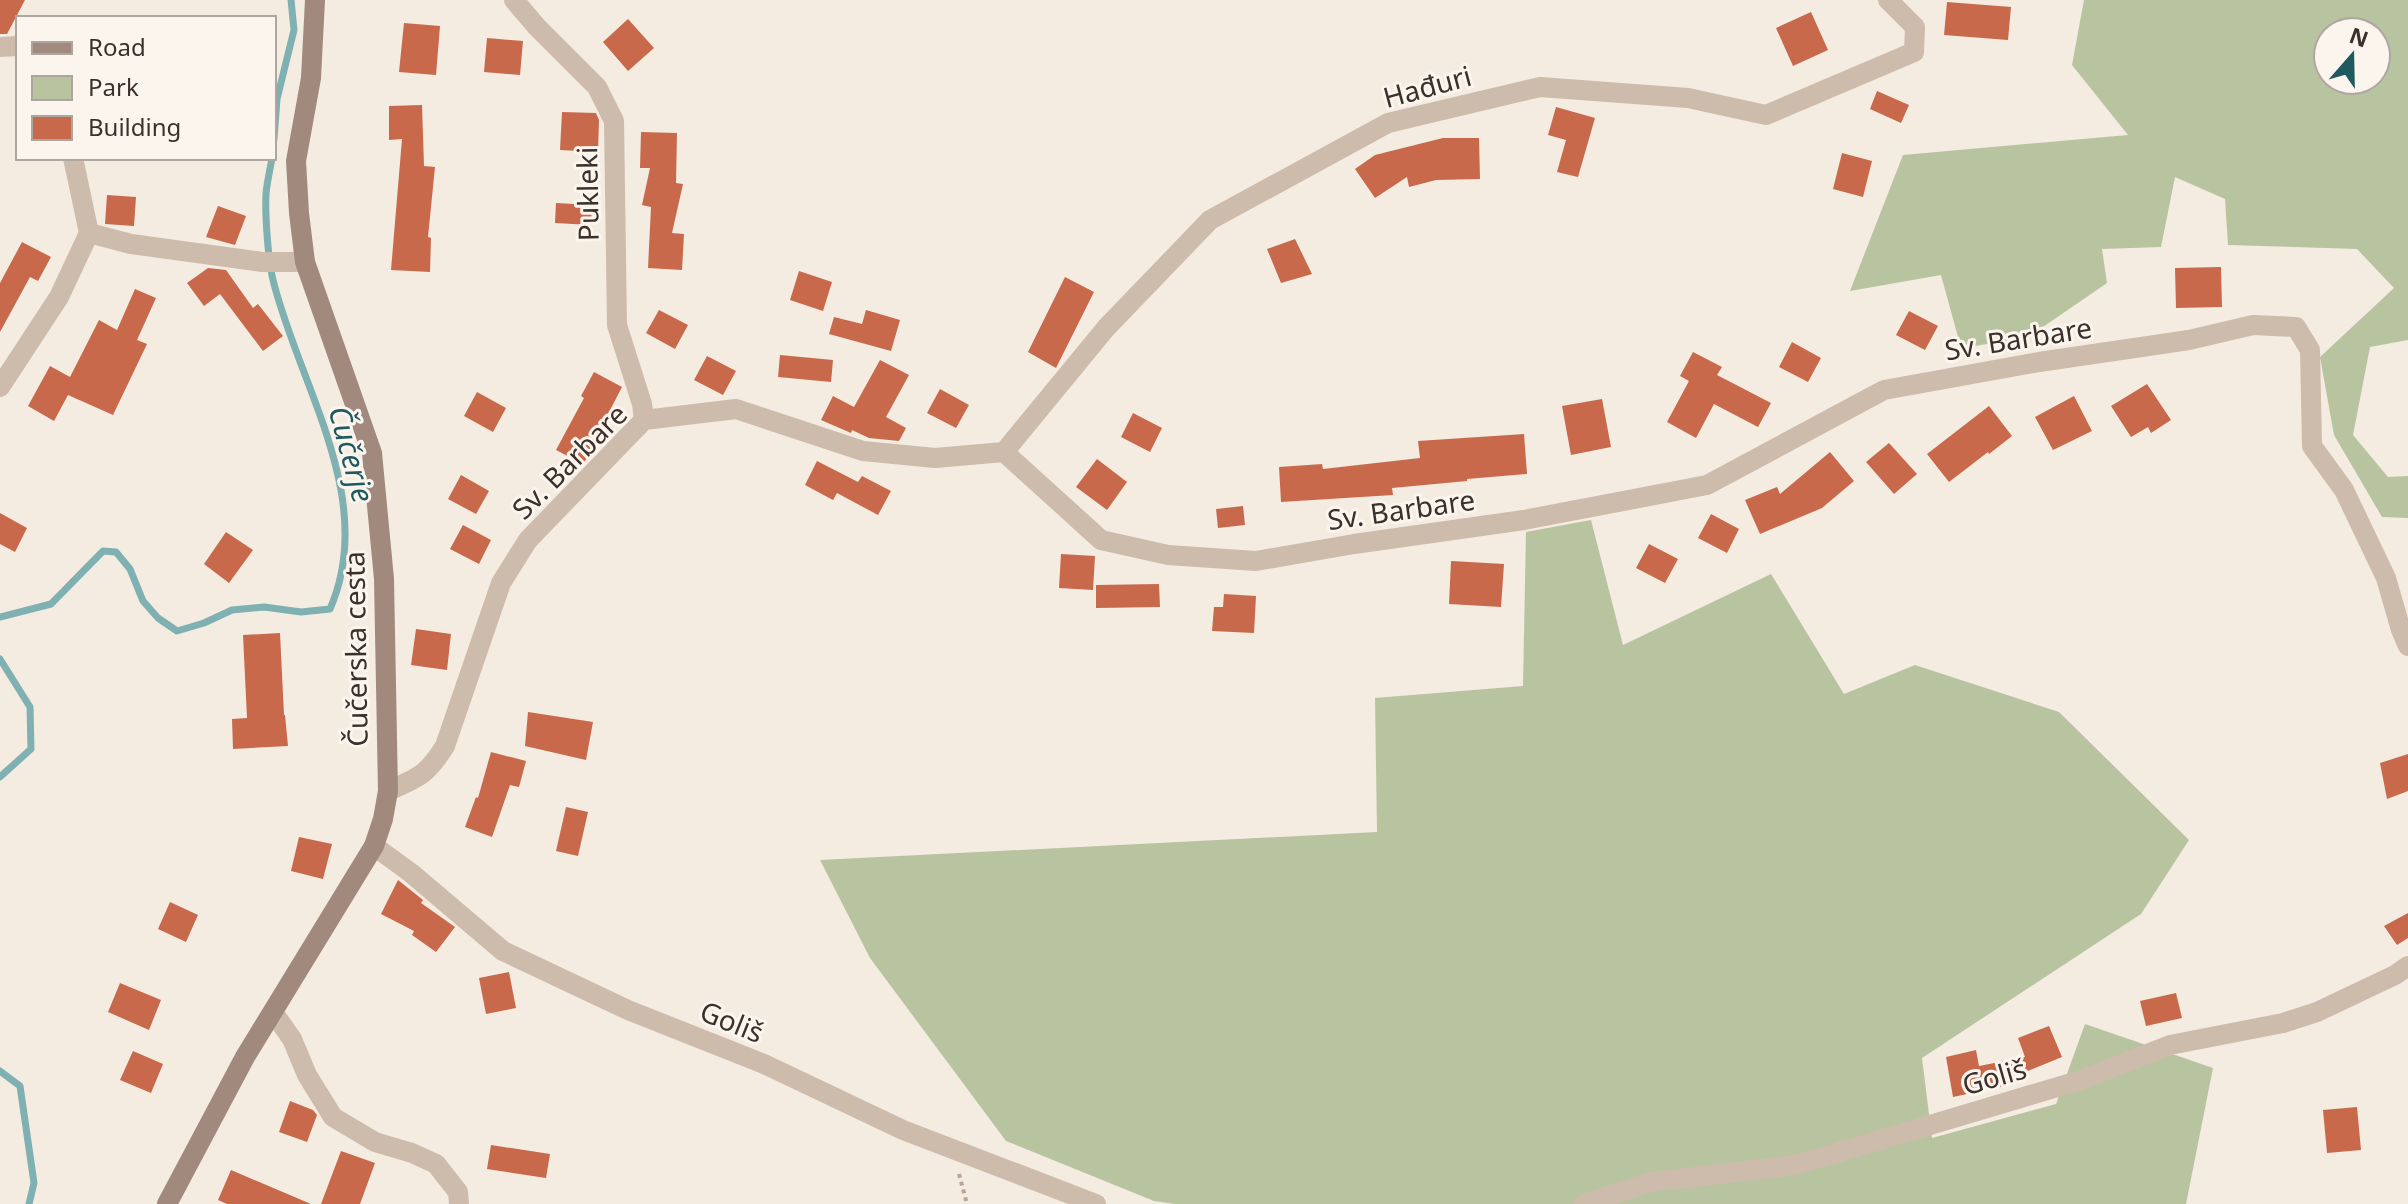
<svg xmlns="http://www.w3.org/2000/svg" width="2408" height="1204" font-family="'Noto Sans',sans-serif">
  <rect width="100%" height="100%" fill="#f4ebe1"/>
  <path fill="#b8c4a0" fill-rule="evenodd" d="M2084 0H2408V340L2370 347 2353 435 2388 477 2408 476V518L2382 517 2334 435 2320 357 2394 288 2357 249 2228 245 2225 199 2175 177 2161 247 2102 249 2107 283 2027 338 1961 348 1941 275 1850 291 1903 155 2128 135 2072 65ZM2328 32H2376V80H2328Z
    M1591 520 1623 645 1771 574 1844 694 1915 665 2059 712 2189 840 2141 914 1922 1058 1932 1138 2056 1104 2085 1024 2213 1068 2186 1204H1174L1154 1201 1006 1141 870 958 820 860 1377 832 1375 698 1523 686 1526 532Z"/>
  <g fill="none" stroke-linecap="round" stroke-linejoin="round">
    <path stroke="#7fb0b2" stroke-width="7" d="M274 139 277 99 294 30 291 0
      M0 617 51 604 103 551 116 552 130 569 143 601 158 618 177 631 204 623 232 610 264 607 301 612 330 609C378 499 299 386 273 280 268 259 265 216 266 194 267 182 270 170 272 158
      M0 659 30 707 31 749 0 777
      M0 1071 20 1086 34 1183 29 1204"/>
  </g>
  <path fill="#c8694b" d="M0 0H25L7 34H0Z
    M1947 2 2011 7 2008 40 1944 35Z
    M1811 12 1828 50 1793 66 1776 28Z
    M628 19 654 48 628 71 603 42Z
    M404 23 440 26 436 75 399 72Z
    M487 38 523 41 520 75 484 72Z
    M1877 91 1909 105 1901 123 1870 109Z
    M422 105 424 166 435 167 428 237 431 238 430 272 391 270 402 139 389 140V106Z
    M1556 107 1595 118 1578 177 1557 172 1566 140 1548 135Z
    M562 112 596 113 599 120 598 152 560 150Z
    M641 132 677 133 676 183 683 184 672 233 684 234 682 270 648 268 651 207 642 205 650 168H640Z
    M1443 138H1479L1480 179 1436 180 1409 187 1407 177 1375 198 1355 169 1375 155Z
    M1842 153 1872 161 1863 197 1833 189Z
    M107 195 136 197 134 226 105 224Z
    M556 203 592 205 591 225 555 223Z
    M218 206 246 216 235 245 206 237Z
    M1295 239 1312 274 1281 283 1267 249Z
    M22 242 51 257 38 281 30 277 0 332V283Z
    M2221 267 2222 307 2176 308 2175 268Z
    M208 268 226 270 253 308 258 304 283 336 263 351 220 294 204 306 187 283Z
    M799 271 832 282 823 311 790 300Z
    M1065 277 1094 292 1056 368 1028 352Z
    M135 289 156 298 137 340 147 344 113 415 68 395 54 421 28 406 50 366 70 377 99 320 117 330Z
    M659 310 688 325 675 349 646 333Z
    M866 310 900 320 891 351 829 334 834 317 862 324Z
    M1909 311 1938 326 1925 350 1896 335Z
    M1792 342 1821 358 1808 382 1779 367Z
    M1693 352 1722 367 1717 375 1771 403 1758 427 1714 404 1696 438 1667 422 1689 381 1680 376Z
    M780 355 833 360 831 382 778 377Z
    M707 356 736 371 723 395 694 380Z
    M880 360 909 375 886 417 906 428 899 441 869 438 852 430 851 433 821 420 833 396 854 407Z
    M594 372 622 387 595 439 598 441 583 464 556 450 584 398 581 396Z
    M2147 384 2171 420 2151 433 2148 427 2131 437 2111 406Z
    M940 389 969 405 956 428 927 413Z
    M477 392 506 408 493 432 464 416Z
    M2074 396 2092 431 2053 450 2035 417Z
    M1602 399 1611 447 1571 455 1562 406Z
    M1989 406 2012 436 1989 454 1988 452 1949 482 1927 454Z
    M1133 413 1162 428 1150 452 1121 437Z
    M1524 434 1527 474 1467 479V481L1392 488 1393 495 1281 502 1279 467 1322 464 1323 469 1420 458 1418 441Z
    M1889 443 1917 474 1894 494 1866 462Z
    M1830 452 1854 481 1822 508 1760 534 1745 500 1777 487 1780 494Z
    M1097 459 1127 482 1107 510 1076 487Z
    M817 461 858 482 862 476 891 491 878 515 837 493 833 500 805 485Z
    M461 475 489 491 476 514 448 499Z
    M1243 506 1245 525 1218 528 1216 509Z
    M0 513 27 528 15 552 0 544Z
    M1711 514 1739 529 1727 553 1698 538Z
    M463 525 491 540 479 564 450 549Z
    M226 532 253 550 229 583 204 564Z
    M1649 544 1678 559 1665 583 1636 568Z
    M1061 554 1095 556 1093 590 1059 588Z
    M1451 561 1504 564 1501 607 1449 604Z
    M1159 584 1160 607 1096 608V585Z
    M1224 594 1256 596 1254 633 1212 631 1214 607H1223Z
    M416 629 451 634 447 670 411 665Z
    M280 633 284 715H285L288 746 233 749 232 719 247 718 243 635Z
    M528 712 593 722 586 760 525 746Z
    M491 752 526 761 519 787 510 785 492 837 465 827 476 797 478 798Z
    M2408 754V791L2387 799 2380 763Z
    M566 807 588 812 578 856 556 851Z
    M299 837 332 844 323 879 291 871Z
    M398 880 423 900 421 903 455 927 436 952 412 935 414 931 381 914Z
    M170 902 198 915 186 942 158 929Z
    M2408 913V938L2397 945 2384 926Z
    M509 972 516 1008 486 1014 479 978Z
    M120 983 161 1000 149 1030 108 1012Z
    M2176 993 2182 1018 2146 1026 2140 1001Z
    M2049 1026 2062 1057 2003 1081 2004 1086 1953 1097 1946 1057 1976 1050 1979 1066 2025 1057 2018 1038Z
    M133 1051 163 1064 151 1093 120 1080Z
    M290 1101 313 1110 317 1115 307 1142 279 1132Z
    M2357 1107 2361 1150 2327 1153 2323 1110Z
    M491 1145 550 1154 546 1178 487 1169Z
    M341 1151 375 1163 360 1204H321Z
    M231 1170 311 1204H227L218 1200Z"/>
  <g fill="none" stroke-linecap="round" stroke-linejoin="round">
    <path stroke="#b9a596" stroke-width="4" stroke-dasharray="4 4" stroke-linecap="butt" d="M959 1174 967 1204"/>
    <path stroke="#cdbbac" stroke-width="20" d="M514 0 537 27 597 87 614 121 617 325 642 404 644 420
      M0 47 18 46
      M73 158 89 233 131 244 262 262H305
      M0 387 59 297 89 233
      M1004 452 1106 328 1210 220 1388 123 1540 87 1688 98 1766 115 1914 52 1915 27 1888 0
      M388 791C418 778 427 775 445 746L501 583 528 540 644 420 736 409 863 451 935 458 1004 452 1101 540 1168 555 1256 561 1354 544 1524 520 1707 485 1884 390 2039 362 2189 340 2253 325 2296 327 2310 350 2312 446 2344 490 2386 578 2401 630 2408 646
      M374 846 411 873 503 951 628 1010 764 1064 903 1130 1096 1204
      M273 1012 292 1039 307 1075 333 1117 375 1142 412 1153 436 1164 458 1192 459 1204
      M1584 1204 1651 1182 1796 1165 2081 1080 2170 1045 2283 1023 2317 1012 2395 975 2408 966"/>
    <path stroke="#a18a7d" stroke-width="20" d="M167 1204 245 1057 374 846 383 819 388 791 384 579 372 453 305 262 299 213 296 161 311 78 315 0"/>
  </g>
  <g text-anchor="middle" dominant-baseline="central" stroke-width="6" stroke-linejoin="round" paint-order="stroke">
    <g font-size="28" fill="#3b302b" stroke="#fbf5ee">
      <text transform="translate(1427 86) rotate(-15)">Hađuri</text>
      <text transform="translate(587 194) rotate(-91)">Pukleki</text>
      <text transform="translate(2018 338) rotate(-9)">Sv. Barbare</text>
      <text transform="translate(569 461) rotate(-45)">Sv. Barbare</text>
      <text transform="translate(1401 509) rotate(-8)">Sv. Barbare</text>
      <text transform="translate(355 649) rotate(-91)">Čučerska cesta</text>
      <text transform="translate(732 1021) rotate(22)">Goliš</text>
      <text transform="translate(1994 1076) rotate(-16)">Goliš</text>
    </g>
    <g font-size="30" font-style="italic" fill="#1f5a5e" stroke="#fbf5ee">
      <text transform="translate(352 454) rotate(75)">Čučerje</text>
    </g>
  </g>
  <rect x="16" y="16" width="260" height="144" fill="#fbf5ee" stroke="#aea6a0" stroke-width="2"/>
  <rect x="32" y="42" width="40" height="12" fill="#a18a7d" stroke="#aea6a0" stroke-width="2"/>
  <text x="88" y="56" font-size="24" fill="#3b302b">Road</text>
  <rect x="32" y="76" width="40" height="24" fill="#b8c4a0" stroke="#aea6a0" stroke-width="2"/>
  <text x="88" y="96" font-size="24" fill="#3b302b">Park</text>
  <rect x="32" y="116" width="40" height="24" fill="#c8694b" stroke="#aea6a0" stroke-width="2"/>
  <text x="88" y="136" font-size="24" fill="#3b302b">Building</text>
  <g transform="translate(2352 56) rotate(20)"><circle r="38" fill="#fbf5ee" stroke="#aea6a0" stroke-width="2"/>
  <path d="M0-6L14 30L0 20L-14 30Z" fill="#1f5a5e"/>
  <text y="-12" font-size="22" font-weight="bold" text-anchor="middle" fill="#3b302b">N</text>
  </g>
</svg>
